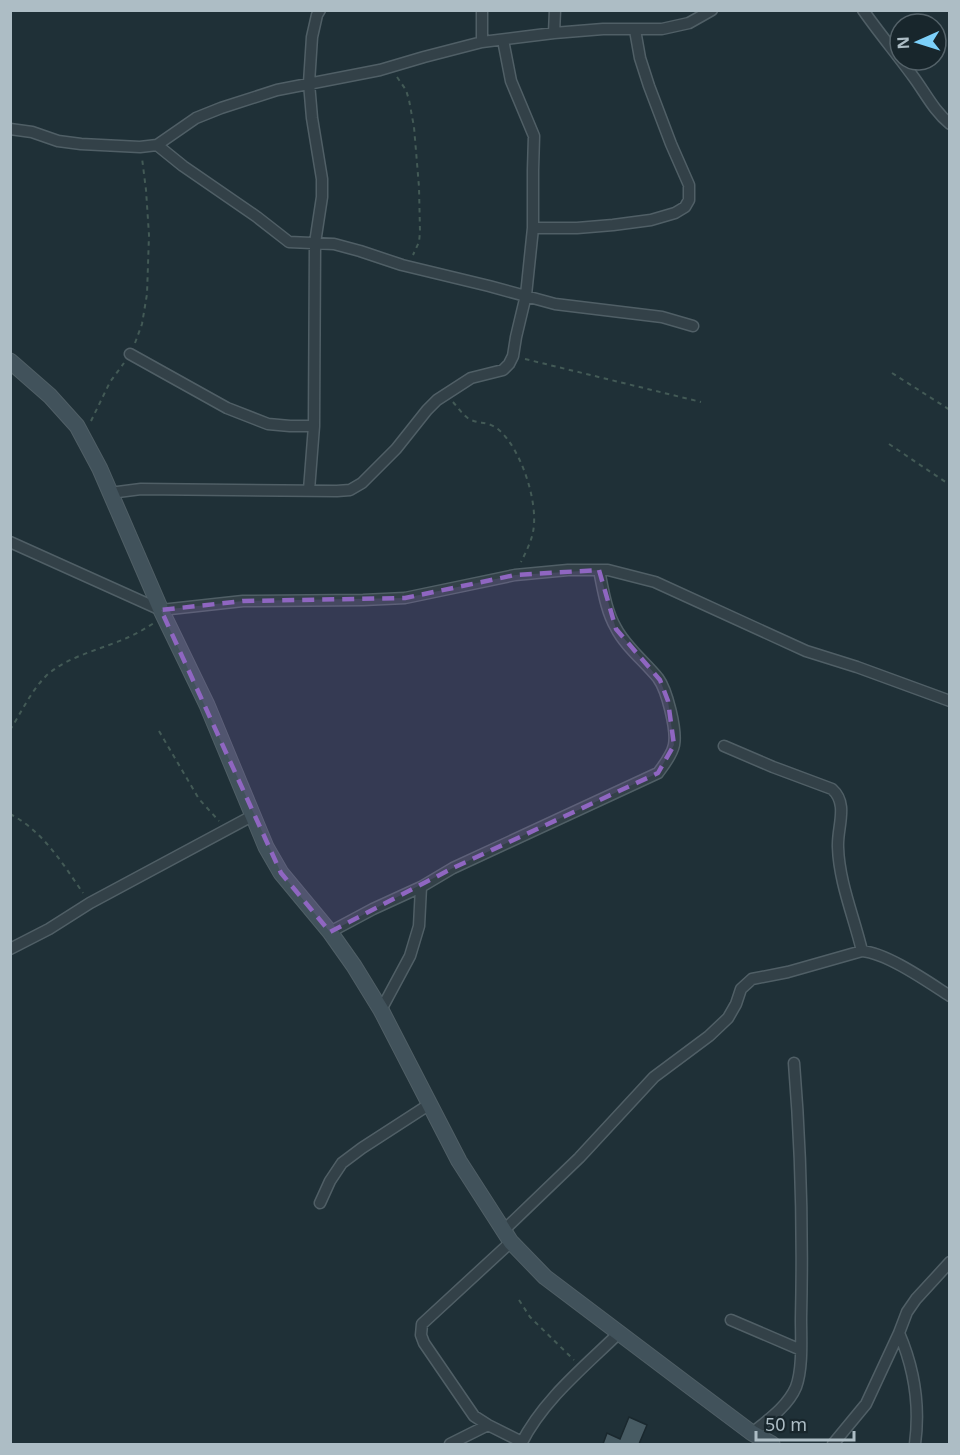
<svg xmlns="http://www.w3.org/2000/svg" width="960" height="1455" font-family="'Noto Sans',sans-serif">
  <rect width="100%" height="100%" fill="#1f3037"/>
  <path fill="#475b63" stroke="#1a282e" stroke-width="1.5" d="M629 1417 647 1425 639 1444H603L607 1433 620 1439Z"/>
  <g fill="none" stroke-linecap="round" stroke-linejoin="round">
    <defs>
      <path id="street" d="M863 10C879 33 896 53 912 75 925 92 933 110 950 124
        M554 33 555 10
        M482 42V10
        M10 129 32 132 58 141 81 144 140 147 157 145 196 118 221 108 277 90 380 70 424 57 482 42 554 33 603 29H662L689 23 712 10
        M157 145 183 166 257 217 289 242 334 244 360 251 402 265 489 286 555 304 662 317 693 326
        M533 228H577L613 225 651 220 675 213 685 207 689 200V185L671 144 649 86 640 58 635 30
        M130 354 227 408 268 424 290 426H314
        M309 490 314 426 315 243 322 197V179L312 118 309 83 312 37 317 15 320 10
        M110 493 141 489 337 491 350 490 362 483 396 449 427 410 437 400 471 378 503 370 509 364 513 356 516 337 526 295 533 228V170L534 136 511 81 503 40
        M10 542 161 610 243 601 363 600 405 598 515 575 568 570H608L655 582 806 651 857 667 950 701
        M724 746 773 767 832 789C849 804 837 827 838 847 839 882 854 917 862 951
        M330 932 373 909 421 887 453 868 658 773C664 765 672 755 674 745 677 730 667 690 658 678 645 662 625 646 616 628 606 611 603 589 599 570
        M10 949 49 929 90 903 254 815
        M381 1010 410 956 419 926 421 887
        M320 1203 330 1181 342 1163 362 1148 430 1104
        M504 1230 579 1158 654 1077 709 1036 728 1018 736 1004 741 989 752 979 788 972 862 951C887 953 928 982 950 996
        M511 1242 422 1324 421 1335 424 1343 474 1416 488 1425 522 1442
        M731 1320 801 1350
        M899 1333C914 1368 920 1407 915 1444
        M752 1433C768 1420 788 1406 796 1387 803 1368 801 1338 801 1319 803 1233 801 1148 794 1063
        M450 1444 488 1425
        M521 1444C543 1400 584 1367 619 1333
        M833 1444 866 1404 899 1333 907 1312 916 1299 950 1262"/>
      <path id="secondary" d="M10 361 50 396 77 426 100 469 161 610 207 705 266 847 281 873 330 932 354 966 381 1010 459 1161 511 1242 545 1277 688 1385 752 1433 772 1444"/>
    </defs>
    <use href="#street" stroke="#505f66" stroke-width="13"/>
    <use href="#secondary" stroke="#505f66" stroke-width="17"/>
    <path stroke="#435a56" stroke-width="2" stroke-dasharray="4.5 4.5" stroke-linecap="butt" d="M397 77 406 90 409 100 414 127 419 187 420 232 419 242 413 255
      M135 343 142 324 147 294 149 235 146 190 142 158
      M525 359 701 402
      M892 373 950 410
      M453 402C458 408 463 415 469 419 480 425 487 420 499 430 521 449 539 503 533 532 531 542 526 552 521 562
      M91 421 110 382 124 363
      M889 444 950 485
      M10 730C21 713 31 691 46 676 67 656 103 649 129 637 138 633 146 628 154 623
      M159 731 199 799 219 821
      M10 814C43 831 63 864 83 893
      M519 1300 530 1317 574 1360"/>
    <use href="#street" stroke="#334148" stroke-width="10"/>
    <use href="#secondary" stroke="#41525b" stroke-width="15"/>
  </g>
  <path fill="#8f66c1" fill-opacity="0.2" stroke="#8f66c1" stroke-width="4.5" stroke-dasharray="12 8" stroke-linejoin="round" d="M599 570 616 629 660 680 668 701 674 745 658 773 453 868 330 932 281 873 161 610 243 601 405 598 515 575Z"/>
  <rect width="960" height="1455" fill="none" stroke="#adbdc5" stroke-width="24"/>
  <g transform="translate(918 42) rotate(267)"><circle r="28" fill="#18262c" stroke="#546269" stroke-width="1.5"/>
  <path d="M0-4.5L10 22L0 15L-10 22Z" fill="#7cd0fa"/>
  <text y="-9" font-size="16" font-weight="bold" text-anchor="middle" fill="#adbdc5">N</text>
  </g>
  <path d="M756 1431v9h98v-9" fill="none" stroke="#adbdc5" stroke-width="3"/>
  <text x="765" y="1431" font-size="18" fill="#adbdc5" stroke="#18262c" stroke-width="4.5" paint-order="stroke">50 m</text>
</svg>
